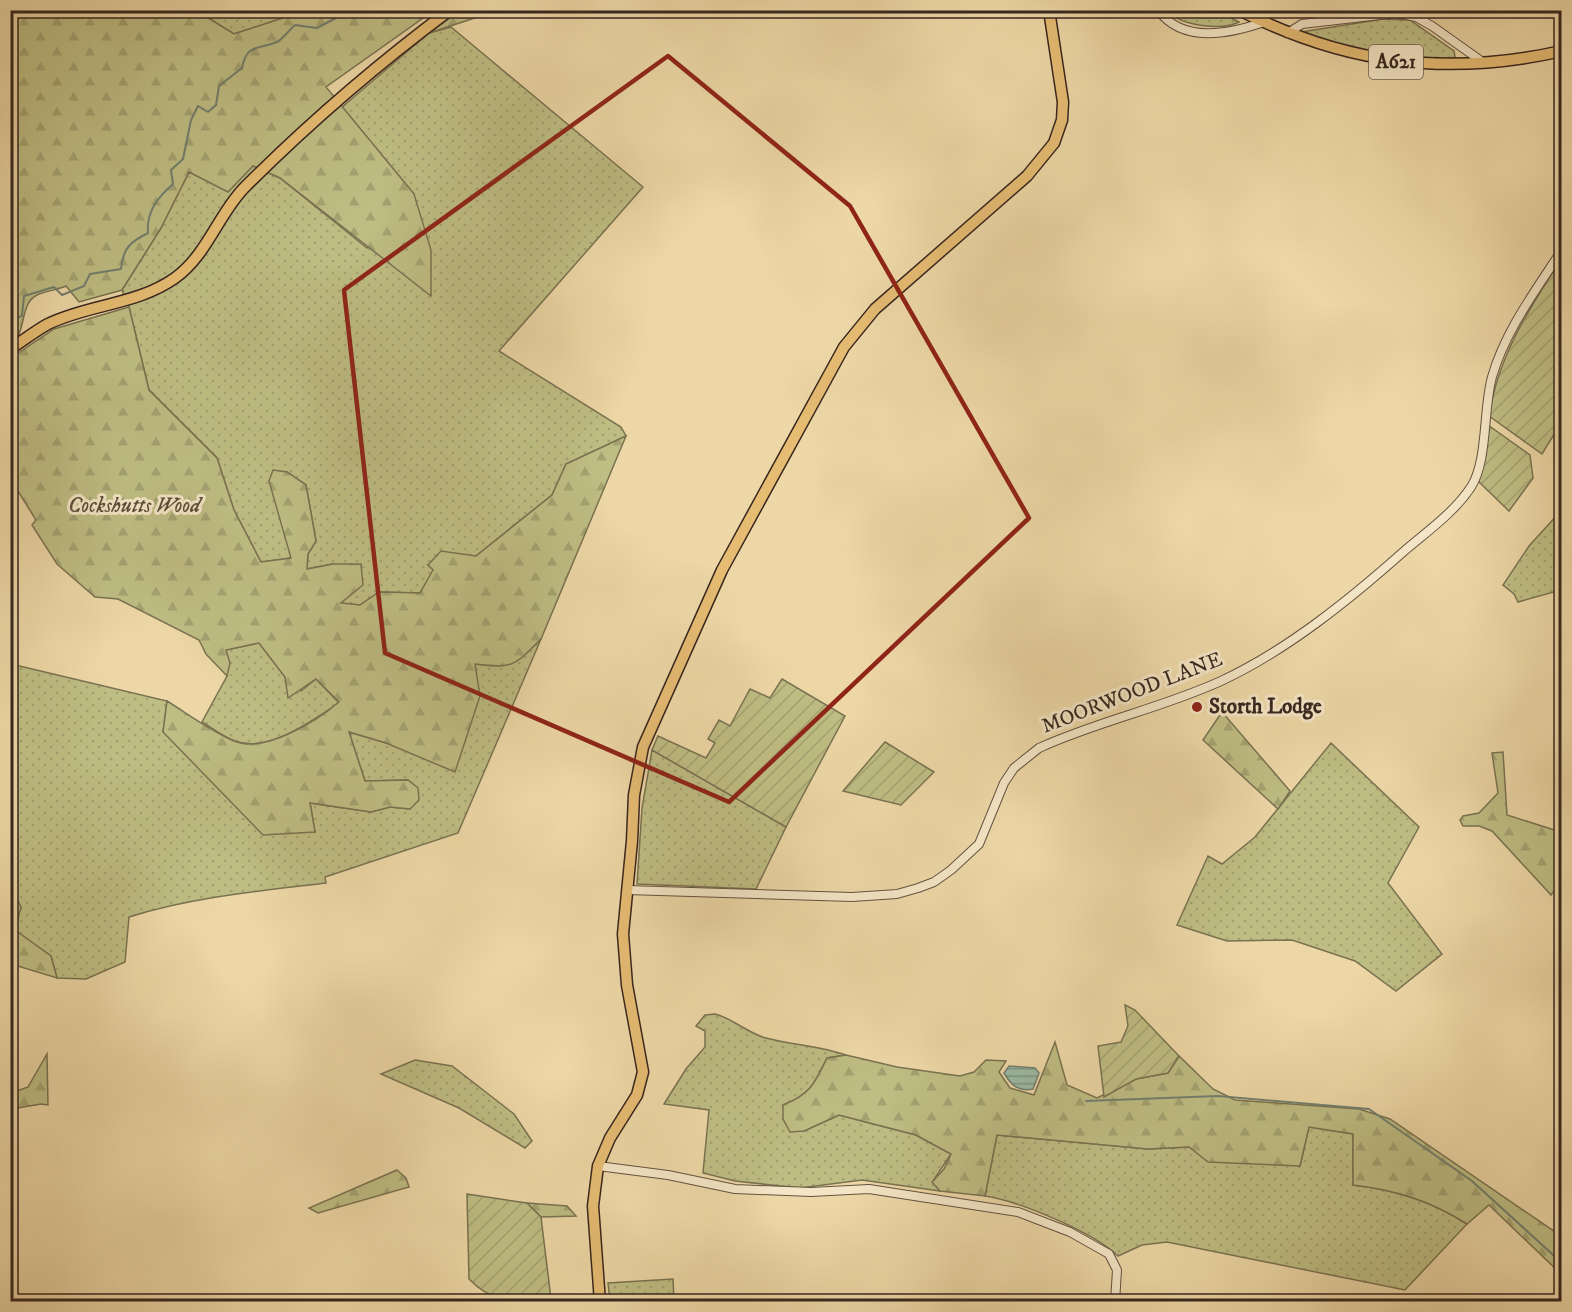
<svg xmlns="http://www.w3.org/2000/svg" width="1572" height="1312" font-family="'IM FELL DW Pica',serif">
  <defs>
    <pattern id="grass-dots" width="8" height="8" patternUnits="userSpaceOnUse" patternTransform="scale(1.5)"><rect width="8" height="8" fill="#bebd83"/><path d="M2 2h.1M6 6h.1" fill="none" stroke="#a4a271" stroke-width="1.8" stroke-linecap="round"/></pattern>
    <pattern id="forest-firs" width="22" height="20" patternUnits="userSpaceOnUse" patternTransform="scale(1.5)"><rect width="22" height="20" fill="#bebd83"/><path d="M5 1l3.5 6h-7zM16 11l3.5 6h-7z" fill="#a4a271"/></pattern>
    <pattern id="garden-furrows" width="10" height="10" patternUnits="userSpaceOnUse" patternTransform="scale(1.5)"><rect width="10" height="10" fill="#bebd83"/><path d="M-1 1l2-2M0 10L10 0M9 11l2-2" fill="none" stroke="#a4a271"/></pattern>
    <pattern id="water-rules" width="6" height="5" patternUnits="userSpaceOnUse" patternTransform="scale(1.5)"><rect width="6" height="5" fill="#9abaa4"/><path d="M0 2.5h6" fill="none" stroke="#7e9785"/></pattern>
  </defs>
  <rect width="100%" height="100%" fill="#edd7a6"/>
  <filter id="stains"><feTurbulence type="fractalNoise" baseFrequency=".00333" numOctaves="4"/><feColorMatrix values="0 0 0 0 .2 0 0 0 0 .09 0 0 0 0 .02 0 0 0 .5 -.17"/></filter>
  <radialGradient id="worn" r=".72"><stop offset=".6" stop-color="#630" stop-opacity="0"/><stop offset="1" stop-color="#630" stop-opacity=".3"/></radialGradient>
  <path fill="url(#grass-dots)" stroke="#7a7251" stroke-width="1.5" d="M197 11H304L234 34Z
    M1168 11H1218L1239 22C1221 31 1181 26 1168 11Z
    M1383 19 1410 20 1454 51 1455 57C1422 71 1335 43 1301 32Z
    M451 27 643 187 499 351 621 427 626 436 566 464 552 495 476 556 428 565 434 570 420 593 379 592 360 605 340 603 333 564 307 569 308 554 316 541 306 485 287 472 291 558 261 562 234 510 217 458 149 390 129 307 122 290 161 228 189 172 253 166 280 178 367 248 414 194 342 107 429 33Z
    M1559 513 1562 515 1561 590 1518 602 1514 594 1503 585 1529 546Z
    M541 639 458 833 325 877 326 883C259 891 193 897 129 917L125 962 86 979 57 978 51 956 14 930 21 907 11 891V664L167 701 163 732 315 832 310 803 371 812 390 807 410 809 408 780 365 781 349 732 386 743 475 664C512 669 515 665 541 639Z
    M259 643 285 677 301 691 316 679 339 703C313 720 268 754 235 741 224 737 212 728 202 722L227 676 225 650Z
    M1331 743 1419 827 1388 883 1442 954 1396 991 1355 961 1292 940 1227 941 1177 925 1208 856 1222 864 1255 837Z
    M652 750 786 827 756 889 637 884 642 808Z
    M715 1014C734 1019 747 1033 766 1038 793 1045 820 1046 846 1055L827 1058C815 1083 810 1095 783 1105L804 1131 839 1115 916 1135 951 1154 933 1181 940 1191 862 1180 800 1188 735 1181 703 1173 709 1110 664 1104 686 1069 705 1047V1031L696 1026 705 1015Z
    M415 1060 452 1066 514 1114 532 1141 525 1148 459 1108 381 1074Z
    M1309 1127 1353 1134V1185C1396 1190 1431 1201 1467 1224L1405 1290 1167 1242 1142 1245 1118 1256C1093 1232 1019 1201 985 1196L997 1135 1148 1149 1189 1147 1300 1166Z
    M673 1279 674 1301H610L608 1283Z"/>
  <path fill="url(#forest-firs)" stroke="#7a7251" stroke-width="1.5" d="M10 11H197L234 34 304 11H433L326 87 414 194 431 250V296L280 178 253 166 228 192 189 172 161 228 122 290 79 302 66 286C57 290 45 291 37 295 19 304 27 333 11 345Z
    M462 11H496L429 33 457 13Z
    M129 307 149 390 217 458 234 510 261 562 291 558 269 481 273 470 287 472 306 485 316 541 308 554 307 569 333 564H361L363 585 341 603 360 605 379 592 420 593 433 570 428 565 441 551 476 556 552 495 566 464 626 436 541 639C513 667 514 668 475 664L480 696 455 772 386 743 349 732 365 781 408 780 418 788 419 800 410 809 390 807 371 812 310 803 315 832 263 835 163 732 167 701C188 714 211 731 234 741 264 754 317 721 339 702L316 679 288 698 285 677 259 643 226 650 230 663 227 676 206 654 199 640 118 599 95 597 57 564 32 525 36 520 11 480V358L54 329Z
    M1222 712 1290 791 1278 809 1203 740Z
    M1503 752 1507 815 1561 832V881L1551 895 1492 831 1479 826H1463L1460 820 1463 816 1479 813 1498 793 1492 753Z
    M10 891H13L21 907 15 930 51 956 57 978 11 964Z
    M1055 1042 1067 1085 1097 1098 1136 1079 1168 1073 1179 1056 1213 1089 1235 1100 1359 1109 1390 1119 1561 1236V1274L1489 1205 1467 1224C1431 1201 1396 1190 1353 1185V1134L1309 1127 1300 1166 1208 1162 1189 1147 1148 1149 997 1135 985 1196 940 1191 932 1182 944 1169 951 1154 916 1135 839 1115 804 1131 790 1132 783 1119V1105C810 1095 815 1083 827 1058L846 1055 897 1067 960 1076 974 1072 986 1060 1006 1061 999 1072 1010 1088 1034 1095Z
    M47 1054 48 1105 41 1104 11 1109V1093L28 1087Z
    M397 1170 406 1178 409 1187 318 1213 309 1208Z
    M527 1203 567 1206 576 1216 541 1217Z"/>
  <path fill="url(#garden-furrows)" stroke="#7a7251" stroke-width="1.5" d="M1560 261 1561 423 1542 454 1489 416C1498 357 1528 310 1560 261Z
    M1488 425 1530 455 1533 478 1509 511 1479 482Z
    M782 679 845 716 786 827 652 750 658 736 706 758 715 743 708 739 719 720 730 726 750 689 770 698Z
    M885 742 934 772 901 805 843 791Z
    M1125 1005 1135 1010 1179 1056 1168 1073 1136 1079 1104 1097 1098 1046 1121 1042 1128 1026Z
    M467 1194 527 1203 541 1217 551 1299C517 1300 495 1306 469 1279Z"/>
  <path fill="url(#water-rules)" stroke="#727f6f" stroke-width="1.5" d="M1009 1066 1035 1068 1039 1073 1033 1089C1018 1092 1011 1085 1004 1073Z"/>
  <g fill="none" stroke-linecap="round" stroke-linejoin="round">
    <path stroke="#727f6f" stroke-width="2" d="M10 320 22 316 24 296 54 287 62 295 84 286 90 274 121 269C123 248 130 242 148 233 146 212 158 197 173 184L171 170 183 159 191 120 198 106 208 112 216 105 219 86 242 68C247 43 258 50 277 42 283 39 289 30 295 25L317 28 351 10
      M1086 1101 1218 1096 1369 1109 1472 1181 1562 1263"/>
    <defs>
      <path id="minor" d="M1158 10C1183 44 1229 34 1264 22
        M1288 33 1302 24 1397 13 1416 17 1432 26 1484 63
        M627 890 852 897 897 894 918 888 934 882 951 870 979 844 1004 783 1014 768 1039 748C1098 721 1162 708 1221 681 1286 651 1349 600 1402 553 1425 533 1454 513 1471 487 1488 461 1483 409 1492 377 1505 331 1536 290 1562 250
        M598 1166 668 1175 735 1189 811 1192 869 1189 1018 1212 1070 1232 1109 1254 1117 1270 1115 1302"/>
      <path id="major" d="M1239 10C1345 64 1445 77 1562 51
        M10 349C23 341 35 331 48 324 89 304 137 305 175 278 207 255 218 215 244 188 310 122 375 66 450 10
        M600 1302 593 1206 598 1166 610 1138 637 1095 643 1072 627 985 623 934 632 841 634 795 643 747 722 570 844 347 875 309 1027 176 1054 143 1062 120 1063 102 1049 10"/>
    </defs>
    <use href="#minor" stroke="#645241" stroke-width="10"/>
    <use href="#major" stroke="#37261f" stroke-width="13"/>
    <use href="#minor" stroke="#f3e5c5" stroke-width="8"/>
    <use href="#major" stroke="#e6bc73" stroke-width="10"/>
  </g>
  <path fill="none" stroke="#8f2418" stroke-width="4.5" stroke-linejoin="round" d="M668 56 850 206 1029 518 729 802 385 653 344 290Z"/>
  <circle fill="#8f2418" stroke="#f3e5c5" stroke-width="2" cx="1197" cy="707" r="6"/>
  <g text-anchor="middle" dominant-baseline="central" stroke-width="6" stroke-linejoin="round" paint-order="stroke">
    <rect fill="#f3e5c5" stroke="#6f5f51" stroke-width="1.5" x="1369" y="45" width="54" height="34" rx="4.5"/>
    <g font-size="20" font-weight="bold" fill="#37261f">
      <text x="1396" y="62">A621</text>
    </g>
    <g font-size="21" font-style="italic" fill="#594c38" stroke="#f3e5c5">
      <text x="134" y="506">Cockshutts Wood</text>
    </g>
    <g font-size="21" fill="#37261f" stroke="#f3e5c5">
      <text transform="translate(1132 693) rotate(-21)">MOORWOOD LANE</text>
    </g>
    <g font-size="21" font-weight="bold" fill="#37261f" stroke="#f3e5c5" text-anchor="start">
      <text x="1209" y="707">Storth Lodge</text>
    </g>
  </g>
  <rect width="1572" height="1312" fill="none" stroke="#edd7a6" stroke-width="36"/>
  <rect x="12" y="12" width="1548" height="1288" fill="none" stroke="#37261f" stroke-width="3"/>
  <rect x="18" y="18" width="1536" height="1276" fill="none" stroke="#37261f" stroke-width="1.5"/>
  <rect width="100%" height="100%" filter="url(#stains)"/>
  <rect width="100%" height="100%" fill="url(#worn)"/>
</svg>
